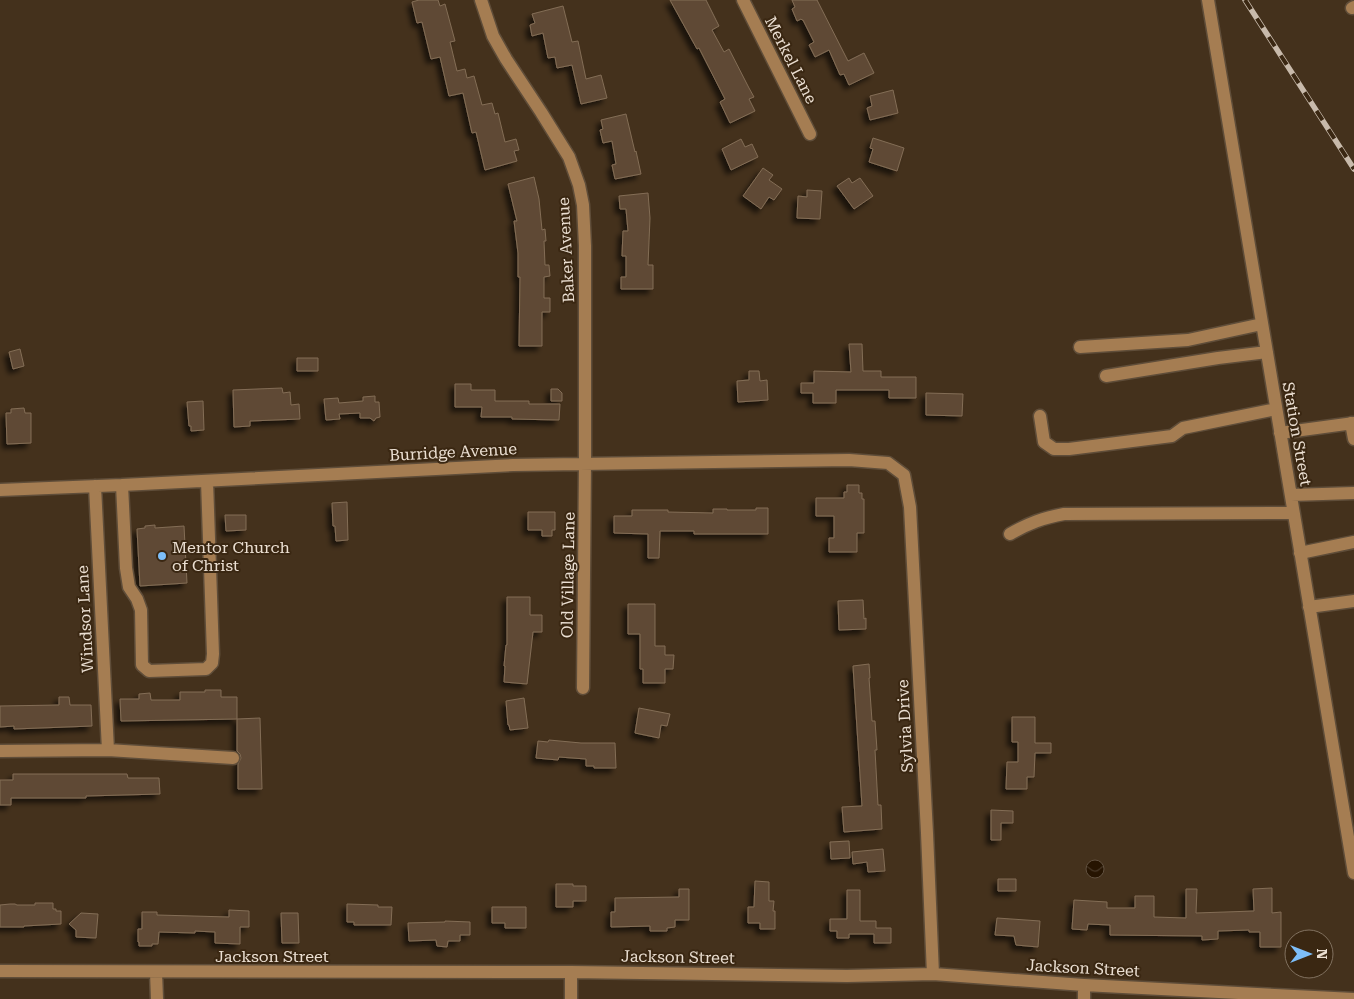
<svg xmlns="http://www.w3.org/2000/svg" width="1354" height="999" font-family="'Roboto Serif',serif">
  <defs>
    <pattern id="water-waves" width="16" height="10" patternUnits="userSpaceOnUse" patternTransform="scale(1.25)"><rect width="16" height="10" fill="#261401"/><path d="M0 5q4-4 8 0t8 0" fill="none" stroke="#463625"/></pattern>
    <filter id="shadow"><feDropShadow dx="-4.5" dy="4.5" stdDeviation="2.5" flood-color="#0009"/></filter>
  </defs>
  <rect width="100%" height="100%" fill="#44311c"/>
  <path fill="url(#water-waves)" stroke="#615140" d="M1086 869a9 9 0 1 1 18 0a9 9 0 1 1-18 0Z"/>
  <path fill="#5f4a34" stroke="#836d56" filter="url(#shadow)" d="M419 0H438L440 6 445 4 455 41 450 42 457 71 465 69 467 78 474 76 482 105 492 103 495 114 498 113 505 142 516 139 519 150 514 151 517 161 485 170 476 132 472 133 463 93 449 96 440 57 431 59 422 22 417 23 412 2Z
    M670 0H706L719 26 712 30 724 52 729 49 749 88 754 97 749 99 755 111 730 123 720 102 725 99 699 48 697 49Z
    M792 0H817L848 61 864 53 874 73 849 85 844 74 840 75 829 50 815 57 809 45 814 42 803 20H802L801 19 797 21 792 9 795 7Z
    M563 6 572 42 578 41 586 79 601 75 607 98 581 104 572 65 557 68 555 57 548 58 543 33 532 36 530 25 535 23 532 14Z
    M893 90 898 113 870 120 867 108 872 106 870 96Z
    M626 114 635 152 636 151 641 174 615 179 612 165 616 164 612 141 603 143 600 130 603 129 601 120Z
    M873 138 904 148 897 171 869 162 873 149 870 148Z
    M741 139 745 147 752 144 758 157 731 170 722 149Z
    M763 168 773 175 769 180 782 189 774 200 769 197 761 209 743 196Z
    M534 177 539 199 542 230 545 229 546 241H544L545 265H549L550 276 544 277V298H550V312H542V346H519L520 277H518V253L514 221H517L508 184Z
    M849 178 852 183 860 178 873 196 854 209 837 186Z
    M807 190 822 191 820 219 797 218 798 196 807 197Z
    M648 193 650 218 648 265H653V289H621V277H626V256H622L623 231H628L626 209H620L619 196Z
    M849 344H862L863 371H881V377H916V398H889V390H836V403H813V393H801V383H814V371L851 372Z
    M20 349 24 366 13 369 9 352Z
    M297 358H318V371H297Z
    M749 371H759L760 381 767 380 768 400 738 402 737 381 749 380Z
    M455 384H471V390H495V401H529V404H560L559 420 512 419V417H481L482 407H455Z
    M282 388 283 393 290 392 291 405 299 404 300 419 250 421V426L234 427 233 390Z
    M551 389H558L562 393V401H551Z
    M926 393 963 394 962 416 926 415Z
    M375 396V402H379L380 417 376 418 374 421 370 418H360V413L339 414 340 419 326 420 324 399 338 398 339 403 363 401V397Z
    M203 401 204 430 191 431V426H189L187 402Z
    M24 408 25 413H31V443L7 444 6 413H11V409Z
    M847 485H859V493H862V499H864V533H857V552H829V538H834V516H816V498H844V492H847Z
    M347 502 348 540 336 541 335 526H333L332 503Z
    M756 508H768V534H694V531H660L659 558H648V534L614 533V516H632V510H668V512L713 513V509H727V510H756Z
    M528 512H555V530H552V536H542V530H528Z
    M225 515H246V530L226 531Z
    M155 525V528L184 526 187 583 140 586 137 529 145 528V526Z
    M507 597H530V615H542V632H533L527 684 504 682 505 666H504L506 645H507Z
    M863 600 864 619 866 618V629L839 630 838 601Z
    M628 604H655V646H665V655H674L673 669H665V683H643V669H640V634H628Z
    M869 664 870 678H869L872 721H875L877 750H875L878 805H881L882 829 844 832 842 807 862 806 853 666Z
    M205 690H221V697H237V719L121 721 120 699H139V694L150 693 151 700H180V692H205Z
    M59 697H69L70 705H91L92 726 14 729V726L0 727V706L59 705Z
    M524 698 528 728 510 730 509 725H508L506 701Z
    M639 708 670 714 667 726 661 725 659 738 635 733Z
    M1012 717H1035V743H1051V753H1035L1034 777H1027V789H1006L1007 762H1018V742H1012Z
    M260 718 262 789H238V764L241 758 240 754 237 751V719Z
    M549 740 581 743H615L616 768H594V766H586V759L559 757 558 760 536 758 538 741 548 742Z
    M13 774H127L128 778H159L160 794 86 796V798H11V805H0V780H13Z
    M991 810 1013 811V823H1001V840H991Z
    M849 841 850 858 831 859 830 842Z
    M883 849 885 871 868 872 867 862 853 864 852 852Z
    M998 879H1016V891H998Z
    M755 881 769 882V901H774L773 911H775V929H760V923H748V907H754Z
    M556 884H573V886H586V901H573V907H556Z
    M1272 888V913L1281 912V947H1260V932H1249V930L1218 931V939L1202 940V936L1110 935V925L1088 924 1087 930 1072 929 1074 900 1107 902V908H1135V896H1154V917L1186 918V889H1197L1196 913 1254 911 1253 889Z
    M679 889H689V920H675V927L667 928V931H650V926L611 927V912H615V898L679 897Z
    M847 890H860V921H876V928H891V943H874V934H849V938H837V931H830V919H847Z
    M35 903H53V909H56V911H61V924L24 926V927H0V905L10 904H15L17 905H35Z
    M347 904 378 905V907H392L391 925H354V922H347Z
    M492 907H526V928H505V923H492Z
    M229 910 249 911V927H240V944L215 943V932L195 931V933L159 932 158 944H152V946H139V942H138V929H142V912H157V915L229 917Z
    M81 913 98 914 96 938 76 937V930L69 924Z
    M281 913H298L299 943H282Z
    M997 918 1040 921 1038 947 1016 945 1014 936 995 935Z
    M445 921 470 922V935H460V941H448L447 947 437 946 436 940 409 941 408 923 445 922Z"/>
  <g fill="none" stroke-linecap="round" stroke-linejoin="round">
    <defs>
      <path id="minor" d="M481 0 493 36 506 59 541 112 569 157 579 185 583 205 585 246V464L583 688
        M743 0 810 134
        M1208 0 1354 873
        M1352 8 1354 7
        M1080 347 1188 340 1262 324
        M1106 376 1218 358 1267 352
        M1040 416 1044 442 1054 449H1069L1172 436 1183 428 1276 409
        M1351 423 1354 439
        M1280 433 1354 423
        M122 485 126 568 129 587 137 599 141 610 142 665 149 671 206 669 212 663 213 654 207 481
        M95 486 108 750
        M0 490 122 485 513 465 849 460 888 463 904 475 910 507 927 833 933 974
        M1291 495 1354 493
        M1010 534C1029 523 1043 518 1064 514L1293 513
        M1300 553 1354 542
        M1309 607 1354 601
        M0 751 108 750 233 758
        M0 971 571 972 847 976 933 974 1084 985 1354 999
        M156 972 157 999
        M571 972V999
        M1084 985V999"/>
    </defs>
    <use href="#minor" stroke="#5f4d39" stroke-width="15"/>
    <use href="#minor" stroke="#a57d52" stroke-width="12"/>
    <defs>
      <path id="rail" d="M1245 0 1354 169"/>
    </defs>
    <use href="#rail" stroke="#c8baab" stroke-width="5.5"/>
    <use href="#rail" stroke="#3a2712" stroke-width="4" stroke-dasharray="11" stroke-linecap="butt"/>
  </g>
  <circle fill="#7dbef9" stroke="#3a2712" stroke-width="2" cx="162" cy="556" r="5"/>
  <g text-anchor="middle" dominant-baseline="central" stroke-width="4" stroke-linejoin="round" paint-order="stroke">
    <g font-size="16" fill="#ebdfd2" stroke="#3a2712">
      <text transform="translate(791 60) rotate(63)">Merkel Lane</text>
      <text transform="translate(566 250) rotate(-93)">Baker Avenue</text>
      <text transform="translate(1297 434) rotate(80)">Station Street</text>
      <text transform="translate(453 452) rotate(-3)">Burridge Avenue</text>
      <text transform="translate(568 575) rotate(-89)">Old Village Lane</text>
      <text transform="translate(85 619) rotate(-93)">Windsor Lane</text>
      <text transform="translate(905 726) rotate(-93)">Sylvia Drive</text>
      <text x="272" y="956">Jackson Street</text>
      <text transform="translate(678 957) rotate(1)">Jackson Street</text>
      <text transform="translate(1083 968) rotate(3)">Jackson Street</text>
    </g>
    <g font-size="16" fill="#ebdfd2" stroke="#3a2712" text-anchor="start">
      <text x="172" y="547">Mentor Church<tspan x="172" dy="18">of Christ</tspan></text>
    </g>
  </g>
  <g transform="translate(1309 954) rotate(90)"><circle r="24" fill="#3a2712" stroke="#81715f"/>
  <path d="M0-4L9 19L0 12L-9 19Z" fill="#7dbef9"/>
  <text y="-8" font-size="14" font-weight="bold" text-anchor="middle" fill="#ebdfd2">N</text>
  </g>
</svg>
